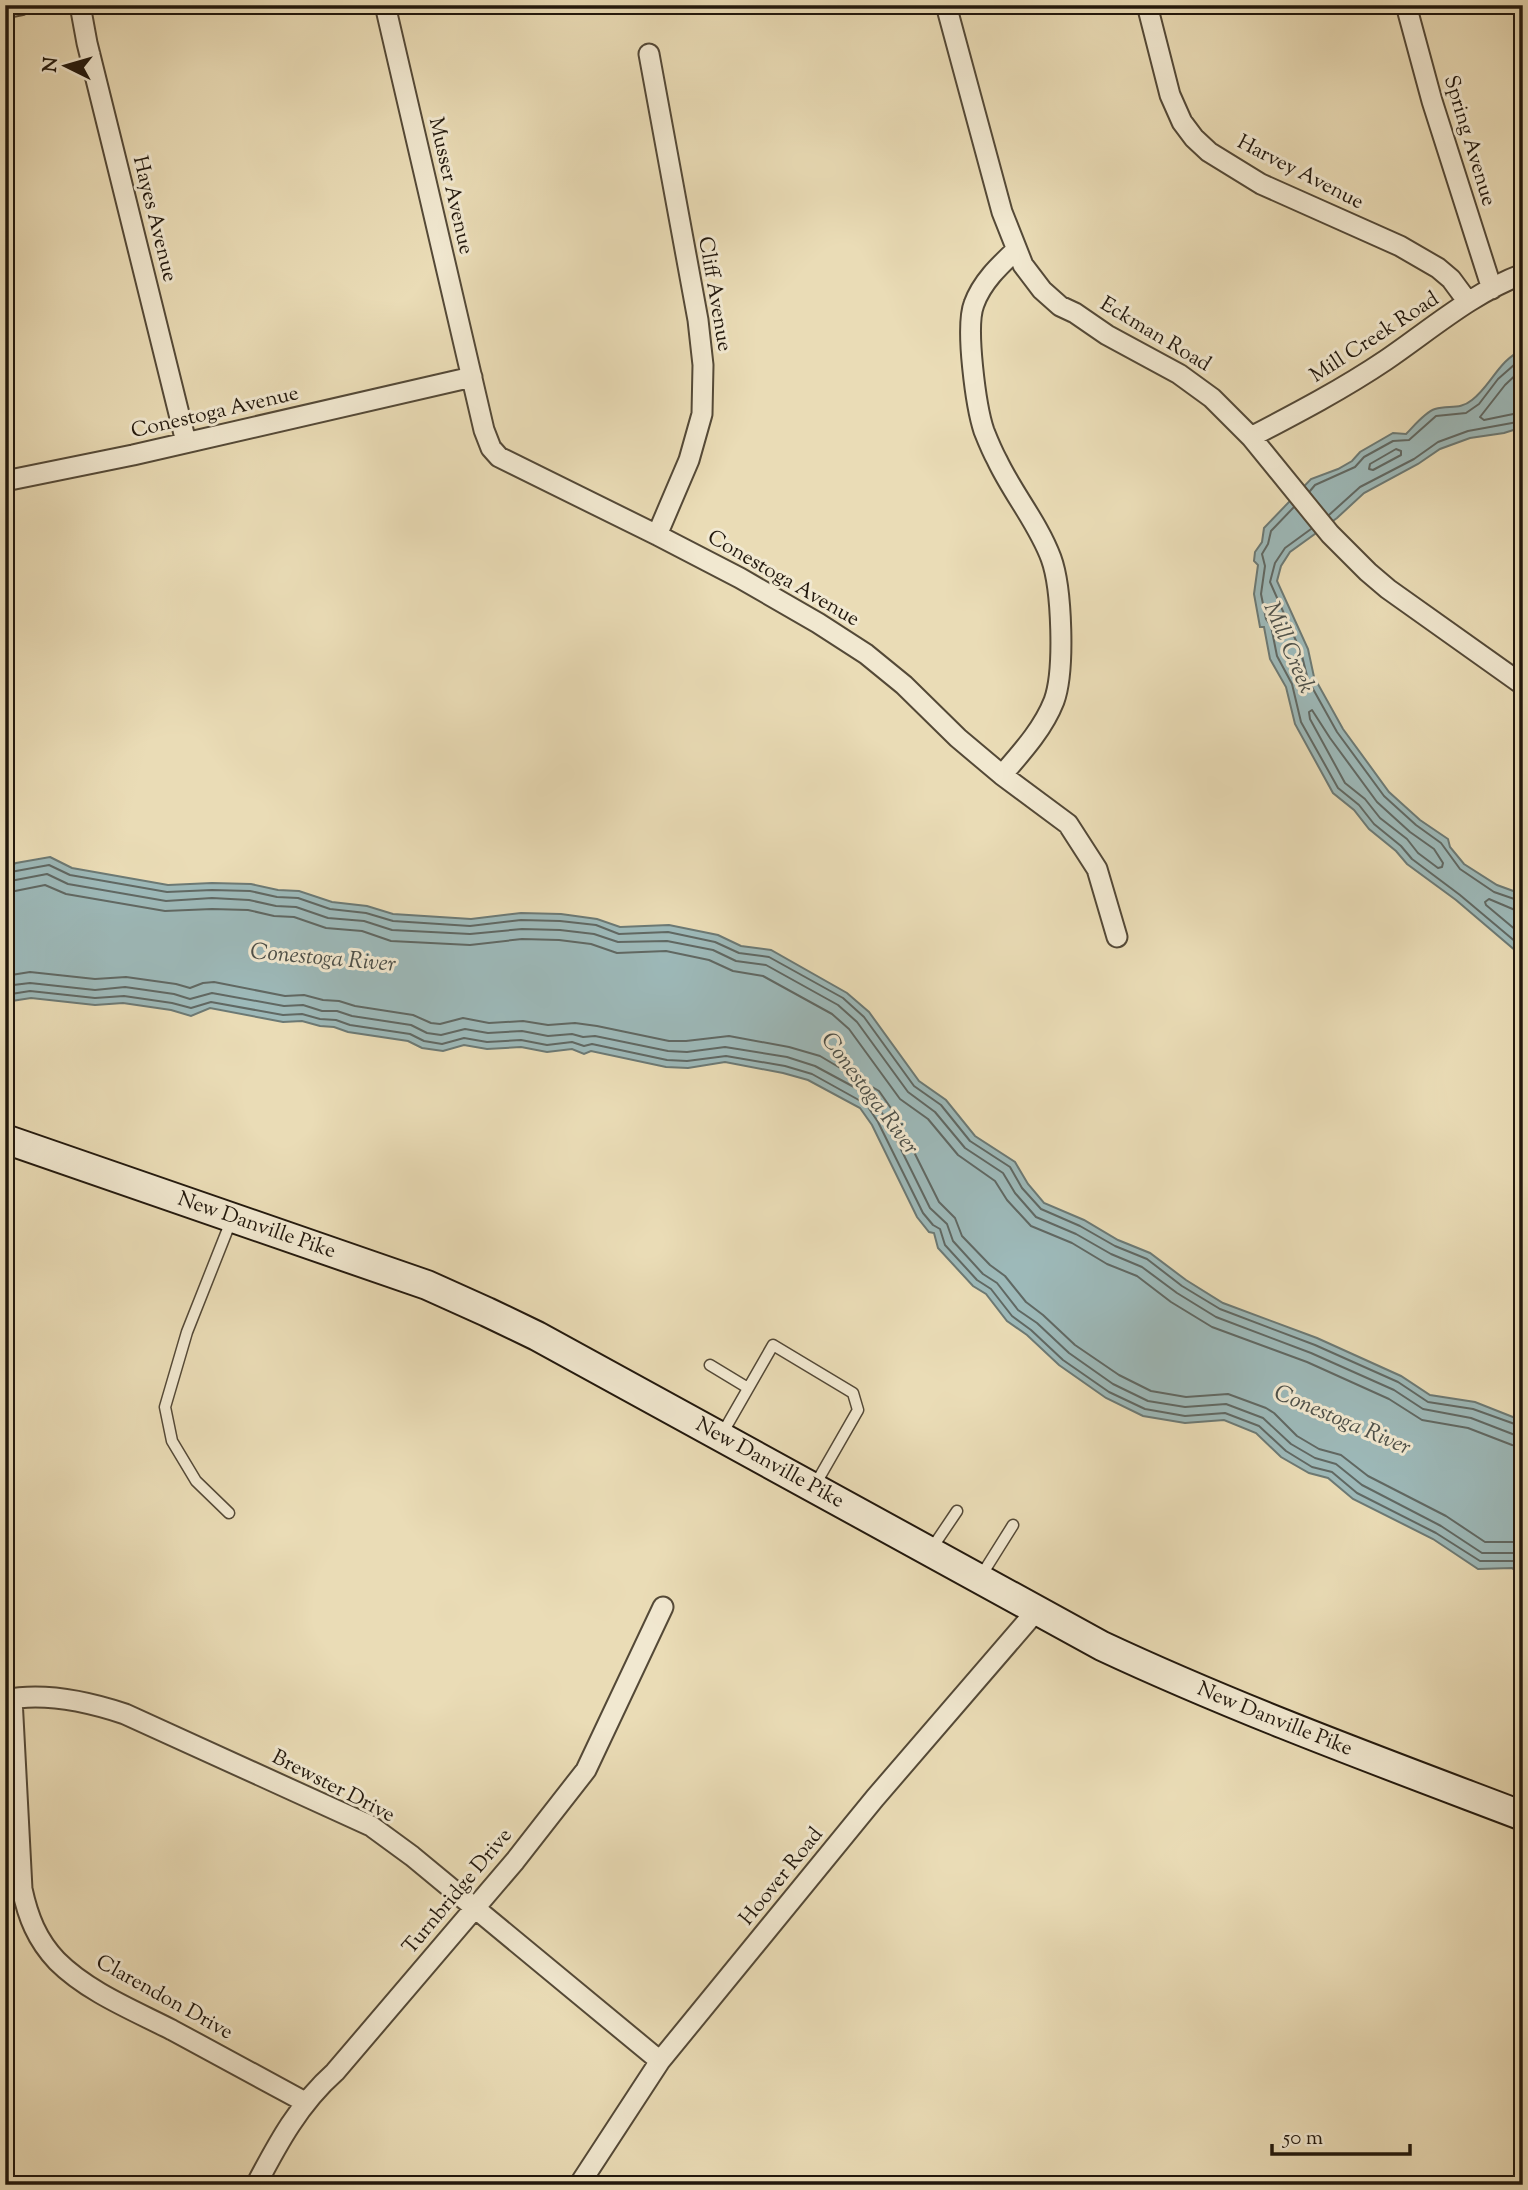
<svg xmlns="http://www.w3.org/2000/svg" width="1528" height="2190" font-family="'Sorts Mill Goudy',serif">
  <rect width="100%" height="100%" fill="#eadcb6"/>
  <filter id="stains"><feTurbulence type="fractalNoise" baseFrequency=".00286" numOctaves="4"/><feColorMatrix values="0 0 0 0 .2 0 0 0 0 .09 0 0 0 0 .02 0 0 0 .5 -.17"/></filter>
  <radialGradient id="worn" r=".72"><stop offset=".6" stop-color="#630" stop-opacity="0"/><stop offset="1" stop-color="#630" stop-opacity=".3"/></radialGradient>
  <path fill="#9db9b9" stroke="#6c7974" stroke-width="2" d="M1523 350V427L1504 433 1470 438 1440 449 1418 464 1364 493 1337 518 1290 552 1281 566 1277 581 1308 649 1314 677 1343 729 1389 792 1420 820 1448 839 1450 847 1464 864 1497 885 1516 892 1523 898V957L1456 900 1407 864 1396 851 1369 829 1354 810 1333 793 1295 724 1286 687 1270 659 1264 627H1260L1254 594 1258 565 1254 561 1255 552 1262 542 1264 528 1311 479 1338 469 1352 461 1360 452 1393 433 1406 434C1414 426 1425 412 1435 409 1449 405 1460 410 1472 400 1491 386 1499 359 1523 350Z
    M50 857 72 868 168 885 212 883 251 884 278 890 299 891 332 902 367 906 393 914 471 919 521 913 561 914 597 919 620 927 669 925 718 935 741 946 771 950 847 993 869 1012 919 1081 946 1100 975 1136 1015 1162 1028 1184 1044 1203 1084 1220 1118 1240 1150 1253 1186 1280 1223 1303 1317 1338 1401 1376 1430 1395 1475 1402 1523 1421V1577L1512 1568 1478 1569 1433 1539 1353 1499 1328 1478 1309 1473 1281 1457 1256 1433 1224 1420 1185 1423 1143 1416 1106 1398 1059 1365 1027 1335 1007 1321 986 1294 973 1286 938 1248 934 1233 929 1232 917 1217 872 1125 860 1108 808 1080 783 1073 725 1062 688 1068 666 1067 591 1051 584 1054 572 1049 547 1052 521 1047 487 1049 464 1045 443 1051 422 1048 408 1041 348 1032 334 1027 320 1026 302 1021 283 1022 210 1008 191 1016 171 1010 123 1003 95 1005 31 998 5 1002V868L16 863Z"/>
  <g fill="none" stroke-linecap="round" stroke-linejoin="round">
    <path stroke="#606863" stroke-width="2" d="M1523 368 1505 385 1480 417 1484 420 1523 412
      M1396 449 1401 451V455L1373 470 1369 469 1370 464Z
      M1310 491 1315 485 1355 467 1364 457 1393 441 1409 440 1436 416 1466 413 1479 404 1498 379 1523 357
      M1294 507 1271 531 1268 544 1262 554 1265 566 1261 594 1266 619 1271 626 1277 656 1292 684 1301 722 1338 788 1359 805 1374 824 1401 846 1412 859 1460 895 1523 948
      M1329 515 1360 487 1414 459 1438 442 1468 431 1523 421
      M1311 529 1285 548 1275 563 1270 582 1301 652 1308 680 1337 732 1384 796 1416 825 1441 843 1460 869 1494 892 1523 902
      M1312 710 1330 738 1377 802 1410 832 1434 849 1443 863 1442 867 1438 868 1418 853 1407 839 1380 818 1365 799 1345 783 1310 719 1309 712Z
      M5 873 49 865 70 875 167 892 212 890 250 891 277 897 298 898 330 909 366 913 393 921 470 926 521 920 560 921 596 925 619 934 668 932 715 942 739 953 769 957 843 998 864 1017 914 1086 941 1105 970 1141 1010 1167 1022 1188 1041 1209 1080 1226 1115 1246 1147 1259 1182 1286 1220 1309 1315 1345 1398 1382 1428 1402 1473 1409 1523 1427
      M5 882 47 874 68 884 166 901 212 898 249 900 276 906 296 907 328 918 364 921 392 930 470 934 522 929 560 930 594 934 618 942 667 941 713 950 736 961 766 965 838 1005 857 1022 908 1092 935 1112 965 1148 1003 1173 1015 1193 1036 1217 1076 1234 1111 1254 1142 1267 1177 1293 1216 1317 1311 1353 1394 1390 1423 1409 1471 1418 1515 1435 1523 1436
      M5 893 45 885 66 894 165 911 212 909 248 910 274 916 294 917 326 928 362 931 391 941 470 945 522 939 559 940 591 944 617 953 666 951 709 960 733 971 763 976 832 1014 849 1029 900 1099 928 1119 958 1155 995 1181 1007 1200 1031 1226 1072 1243 1107 1264 1137 1276 1171 1302 1212 1327 1307 1362 1389 1399 1422 1420 1468 1428 1512 1445 1523 1447
      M1523 911 1515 910 1489 899 1485 902 1486 905 1523 936
      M5 976 30 972 95 979 126 977 176 984 190 988 203 983 214 982 285 996 304 995 323 1000 339 1001 355 1006 413 1015 431 1023 440 1024 463 1018 489 1023 523 1021 548 1025 575 1023 597 1026 669 1041H686L729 1036 789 1047 820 1056 879 1091 895 1114 939 1202 955 1218 962 1236 990 1265 1005 1276 1026 1302 1043 1315 1075 1345 1119 1375 1151 1391 1186 1397 1228 1394 1266 1408 1274 1413 1297 1436 1319 1449 1341 1455 1368 1476 1446 1516 1485 1542H1513L1523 1544
      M5 986 30 983 95 990 125 987 174 994 190 999 212 993 284 1006 303 1005 322 1011H337L352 1016 411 1025 427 1033 441 1035 465 1029 488 1033 522 1031 548 1036 572 1034 583 1037 595 1036 668 1051 687 1052 725 1047 787 1057 815 1066 867 1094 885 1117 930 1208 947 1224 953 1241 983 1274 997 1283 1018 1310 1037 1323 1069 1353 1113 1384 1148 1401 1185 1407 1226 1404 1263 1418 1291 1444 1315 1458 1336 1464 1362 1485 1441 1526 1482 1553H1514L1523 1557
      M5 995 30 991 95 998 124 996 172 1003 191 1008 211 1002 283 1015 302 1014 320 1019 336 1020 350 1025 410 1034 424 1041 442 1044 464 1038 487 1042 521 1040 547 1045 572 1042 584 1046 592 1044 667 1060 687 1061 726 1056 785 1066 812 1074 866 1104 878 1122 923 1213 933 1225 940 1229 945 1245 977 1280 991 1289 1012 1316 1031 1330 1063 1360 1109 1392 1145 1409 1185 1416 1225 1413 1259 1426 1286 1451 1312 1467 1332 1472 1357 1493 1436 1533 1480 1561H1513L1523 1568"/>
    <defs>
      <path id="lane" d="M710 1365 748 1388
        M722 1434 773 1345 853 1393 858 1410 815 1485
        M229 1513 196 1481 172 1441 165 1407 187 1332 231 1221
        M930 1551 957 1511
        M981 1576 1013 1525"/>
      <path id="street" d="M80 5 87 43 186 442
        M385 5 484 430 491 448 499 457 657 535 740 578 818 623 866 654 904 685 958 738 1002 775C1022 752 1043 729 1054 701 1065 671 1062 588 1051 558 1038 523 1013 494 997 460 992 451 988 441 984 431 976 407 965 327 974 304 982 282 999 266 1016 250
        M946 5 1002 212 1023 265 1042 290 1060 306 1075 313 1107 335 1179 374 1212 398 1251 437 1330 534 1368 572 1388 589 1523 685
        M1147 5 1170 95 1182 122 1194 138 1209 152 1261 184 1400 246 1438 268 1451 279 1468 302
        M1406 5 1432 101 1492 289
        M5 8 20 5
        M649 54 698 320 703 365 702 414 689 460 657 535
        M1251 437C1297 413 1343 389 1386 360 1430 330 1472 293 1523 274
        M5 481 133 455 472 377
        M1002 775 1068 824 1097 869 1117 937
        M12 1698 22 1889C28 1917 37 1940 57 1961 88 1992 133 2010 172 2030 217 2054 261 2078 305 2102
        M5 1700C43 1692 89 1702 125 1714L371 1826 412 1856 660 2061
        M256 2185C278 2143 299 2104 335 2072L515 1861 586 1770 663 1607
        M579 2185 660 2061 875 1798 1037 1610"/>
      <g id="secondary">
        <path id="s1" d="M5 1139 427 1285 487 1312 537 1336 1102 1646C1239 1710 1381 1762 1523 1816"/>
      </g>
    </defs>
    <use href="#lane" stroke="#544937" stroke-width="13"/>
    <use href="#street" stroke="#544937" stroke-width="23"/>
    <use href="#secondary" stroke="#22180d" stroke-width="32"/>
    <use href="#lane" stroke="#f1e8d0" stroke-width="10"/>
    <use href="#street" stroke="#f1e8d0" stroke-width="19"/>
    <use href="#secondary" stroke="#f1e8d0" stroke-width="28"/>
  </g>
  <g text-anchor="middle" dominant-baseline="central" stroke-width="6" stroke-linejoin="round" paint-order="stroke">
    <g font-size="21" fill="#22180d" stroke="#f1e8d0">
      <text transform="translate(1469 141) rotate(73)">Spring Avenue</text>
      <text transform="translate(1300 173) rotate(27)">Harvey Avenue</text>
      <text transform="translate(450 186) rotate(77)">Musser Avenue</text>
      <text transform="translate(154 219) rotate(76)">Hayes Avenue</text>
      <text transform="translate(714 294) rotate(80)">Cliff Avenue</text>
      <text transform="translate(1155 335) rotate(31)">Eckman Road</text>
      <text transform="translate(1375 338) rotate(-33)">Mill Creek Road</text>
      <text transform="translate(215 413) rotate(-13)">Conestoga Avenue</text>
      <text transform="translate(783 579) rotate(30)">Conestoga Avenue</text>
      <text stroke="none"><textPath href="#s1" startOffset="266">New Danville Pike</textPath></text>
      <text stroke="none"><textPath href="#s1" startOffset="833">New Danville Pike</textPath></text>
      <text stroke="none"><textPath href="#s1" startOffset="1400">New Danville Pike</textPath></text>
      <text transform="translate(333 1787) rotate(27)">Brewster Drive</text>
      <text transform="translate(782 1877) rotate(-51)">Hoover Road</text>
      <text transform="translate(458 1892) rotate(-50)">Turnbridge Drive</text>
      <text transform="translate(164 1998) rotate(29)">Clarendon Drive</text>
    </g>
    <g font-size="23" font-style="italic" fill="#4d5049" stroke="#f1e8d0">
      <text transform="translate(1288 648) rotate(67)">Mill Creek</text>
      <text transform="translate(323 959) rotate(5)">Conestoga River</text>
      <text transform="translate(869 1094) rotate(53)">Conestoga River</text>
      <text transform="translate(1342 1421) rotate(23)">Conestoga River</text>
    </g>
  </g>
  <rect width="1528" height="2190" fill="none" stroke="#eadcb6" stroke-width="28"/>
  <rect x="7" y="7" width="1514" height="2176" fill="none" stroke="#22180d" stroke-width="3.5"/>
  <rect x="14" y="14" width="1500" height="2162" fill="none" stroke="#22180d" stroke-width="2"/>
  <g transform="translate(66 66) rotate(275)" stroke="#f1e8d0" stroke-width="5" paint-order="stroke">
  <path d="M0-5L12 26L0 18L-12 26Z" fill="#22180d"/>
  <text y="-10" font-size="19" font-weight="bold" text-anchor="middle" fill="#22180d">N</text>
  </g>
  <path d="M1272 2144v10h138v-10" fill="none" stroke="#22180d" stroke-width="3.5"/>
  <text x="1283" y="2144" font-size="21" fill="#22180d" stroke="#f1e8d0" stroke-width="5" paint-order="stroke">50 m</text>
  <rect width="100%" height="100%" filter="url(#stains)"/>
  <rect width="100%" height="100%" fill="url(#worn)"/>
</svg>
